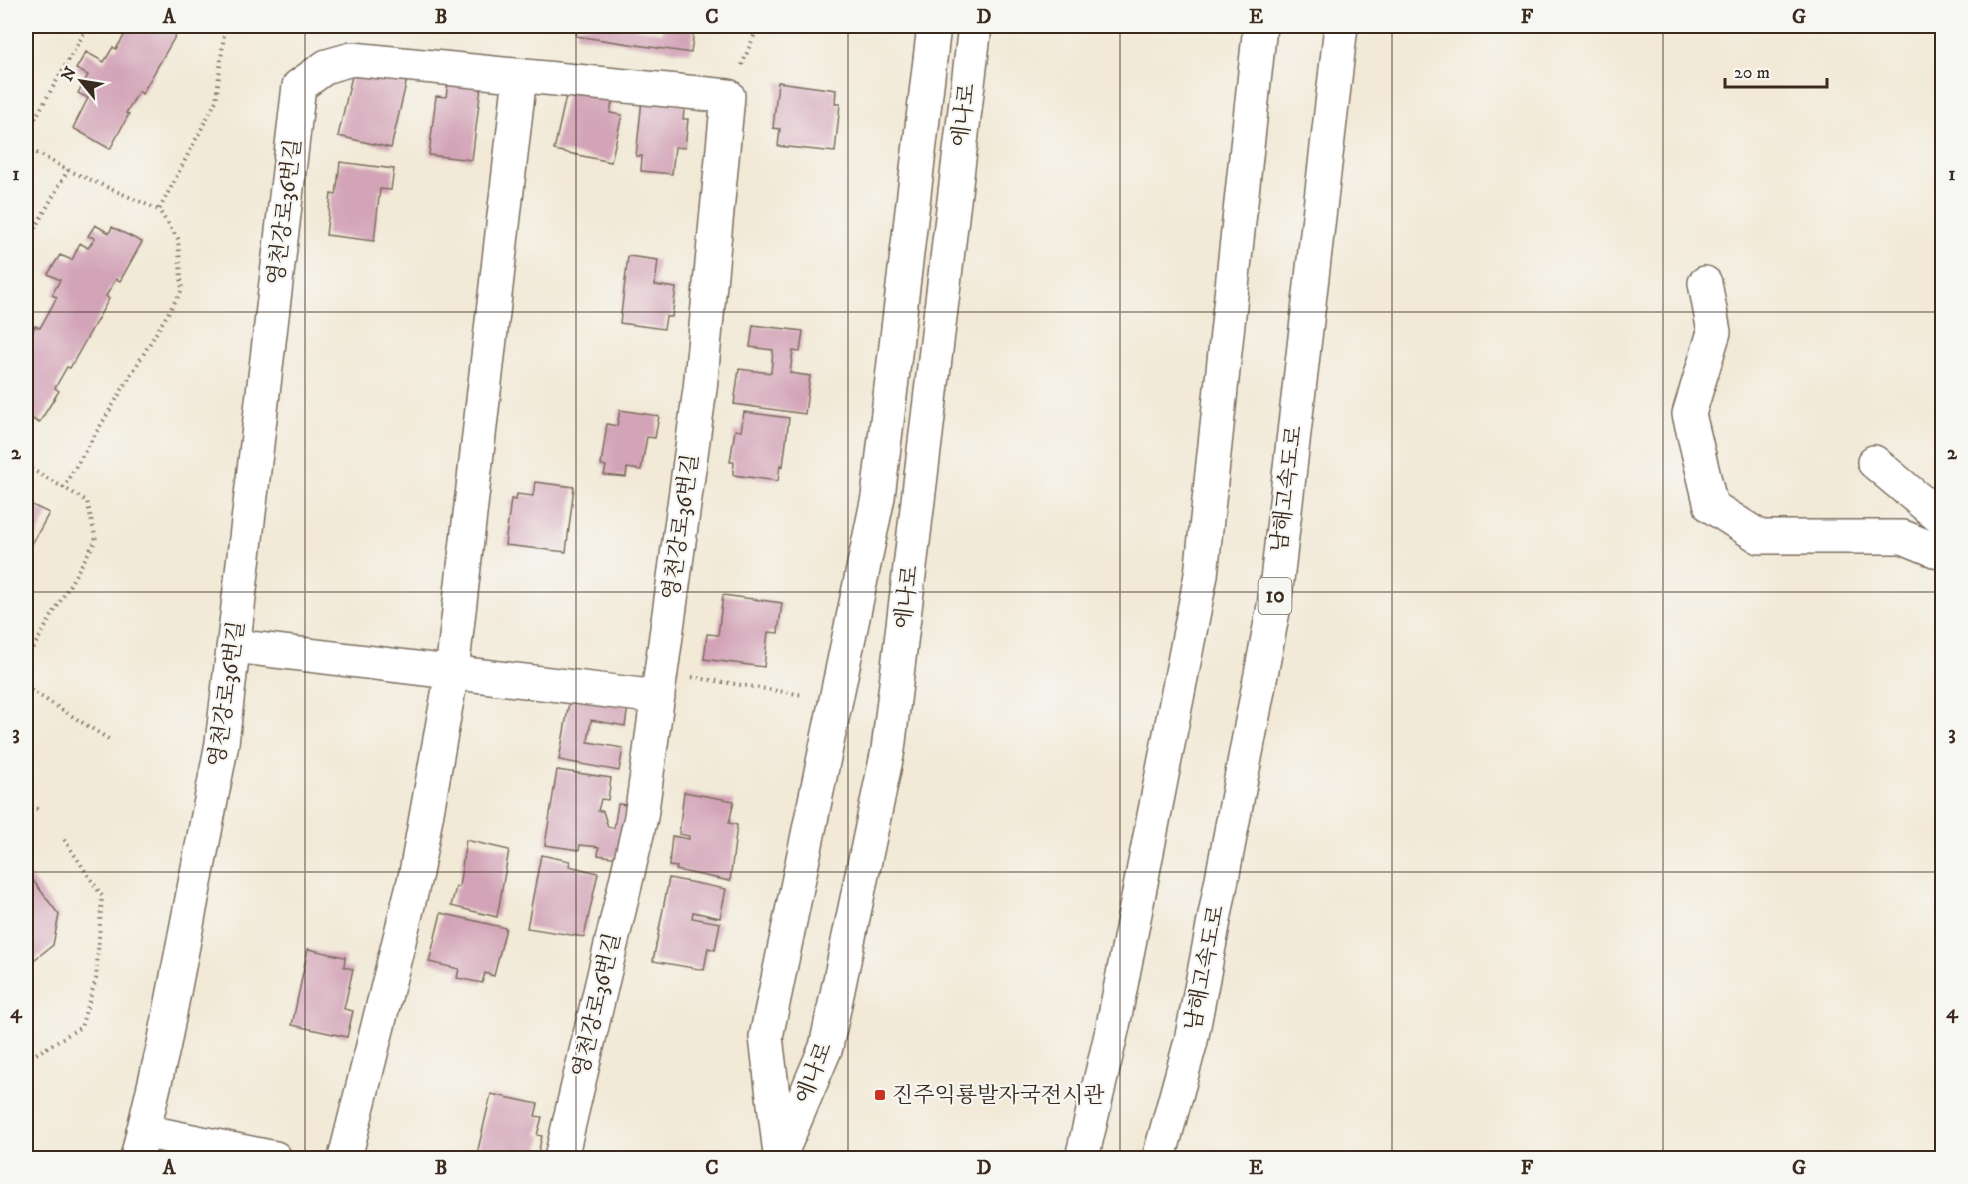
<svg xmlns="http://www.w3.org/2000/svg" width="1968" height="1184" font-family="'IM FELL DW Pica','Noto Serif KR',serif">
  <rect width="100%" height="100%" fill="#f6f6f2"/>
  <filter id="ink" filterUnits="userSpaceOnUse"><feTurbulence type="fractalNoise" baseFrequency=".0167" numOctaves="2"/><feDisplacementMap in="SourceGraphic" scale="12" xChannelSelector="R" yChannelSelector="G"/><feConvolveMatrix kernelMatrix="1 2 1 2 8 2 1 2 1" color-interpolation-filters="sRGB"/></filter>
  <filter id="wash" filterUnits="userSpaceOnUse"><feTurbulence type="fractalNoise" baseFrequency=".008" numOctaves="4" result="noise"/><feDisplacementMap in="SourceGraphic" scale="24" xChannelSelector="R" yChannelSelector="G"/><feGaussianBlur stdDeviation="1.35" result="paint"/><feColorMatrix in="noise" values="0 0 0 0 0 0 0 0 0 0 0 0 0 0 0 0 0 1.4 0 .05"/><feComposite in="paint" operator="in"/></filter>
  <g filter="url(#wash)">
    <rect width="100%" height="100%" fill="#f2e9d6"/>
    <g id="blocks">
      <path fill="#d3a4b7" d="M130 26H181L142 94 139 91 126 113 129 114 110 149 73 128 88 98 78 93 88 75 76 69 86 52 104 62 113 47 116 49Z
        M578 26H627L662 33 663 26 694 30 691 53 576 36Z
        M355 63 408 75 391 148 338 136Z
        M778 82 836 90 835 104H840L835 152 778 146 780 129 773 128Z
        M448 83 481 87 472 160 429 155 436 96 446 97Z
        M568 87 613 97 610 113 622 115 611 162 554 150Z
        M642 100 685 104 683 119H688L685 148 675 147 672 174 641 171 642 156H636Z
        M340 162 394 169 391 190 380 189 374 241 326 235 331 194 336 195Z
        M95 225 109 233 112 227 142 242 120 281 116 279 106 296 109 299 70 368 67 367 55 388 59 391 39 423 26 415V332L31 335 35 326 40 328 57 297 52 295 60 280 48 274 60 255 72 260 80 243 88 248 95 238 88 236Z
        M628 256 658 260 655 285 676 288 672 317H666L664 329 620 323Z
        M753 325 803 331 800 352 793 351 790 373 810 376 805 414 734 404 739 369 771 373 773 350 750 347Z
        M620 410 659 416 655 438 647 437 641 470 627 468 626 477 604 475 606 466 601 465 607 424 617 426Z
        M744 412 789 418 783 466 780 465 778 481 733 475 734 462H730L735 430 741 431Z
        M535 482 574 487 566 552 505 545 511 499 516 500 517 494 533 496Z
        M26 502 49 513 26 555Z
        M723 595 782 603 778 633 768 632 764 667 704 659 707 634 718 635Z
        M571 692 628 706 625 726 591 720 588 742 623 748 619 771 559 760Z
        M557 770 611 778 608 800 601 799 598 811H603L608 827 614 828 618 804 627 805 618 858 598 855 599 847 580 845 579 850 545 845Z
        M684 792 734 801 729 823 737 825 730 881 676 870 677 867 669 866 672 836 689 839V836L679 834Z
        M466 840 509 850 497 917 451 906 456 887H459Z
        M541 855 570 861 569 866 598 873 584 937 527 928Z
        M26 871 59 915 53 945 26 966Z
        M669 878 726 889 720 918 693 912 692 918 720 923 715 950 708 948 704 970 653 961Z
        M441 913 506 928 494 976 485 973 482 983 457 978 459 969 429 962Z
        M308 949 345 957 344 967 353 969 344 1009 353 1011 347 1037 292 1025Z
        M491 1094 538 1104 535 1116 542 1117 537 1135 542 1136 537 1158H476Z"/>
    </g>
  </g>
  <g filter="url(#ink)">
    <use href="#blocks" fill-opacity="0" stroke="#7b6d5e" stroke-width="1.5"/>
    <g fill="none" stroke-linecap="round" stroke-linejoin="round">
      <defs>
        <path id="minor" d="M1705 283 1714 332 1689 414 1711 506 1760 537H1903L1942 553
          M1874 462 1942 519
          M234 646 658 697
          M143 1131 275 1158
          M780 1154 766 1037 878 497 934 26
          M137 1158 164 1044 222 743 299 86 327 66 352 59 728 96 700 389 641 817 561 1158
          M345 1158 416 873 452 672 520 76
          M779 1158 826 1047 888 750 975 26"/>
        <path id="highway" d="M1082 1158 1113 1026 1201 575 1260 26
          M1159 1158 1191 1041 1274 606 1341 26"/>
      </defs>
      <use href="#minor" stroke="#7b6d5e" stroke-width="36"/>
      <use href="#highway" stroke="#7b6d5e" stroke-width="36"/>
      <path stroke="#7b6d5e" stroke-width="4" stroke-dasharray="1.5 4.5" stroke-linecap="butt" d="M742 65 758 26
        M26 134 88 26
        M26 147 68 170 159 210
        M26 244 68 170
        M26 466 87 501 96 540 26 660
        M63 488 182 290 178 239 159 210 216 101 225 26
        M692 677 803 695
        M26 687 110 740
        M26 802 41 811
        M26 1060 81 1027 96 979 102 896 64 839"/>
      <use href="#minor" stroke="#fff" stroke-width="33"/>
      <use href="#highway" stroke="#fff" stroke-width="33"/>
    </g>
  </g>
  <path fill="none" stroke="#3b2a1e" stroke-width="1.5" stroke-opacity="0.55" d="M305 26V1158M576 26V1158M848 26V1158M1120 26V1158M1392 26V1158M1663 26V1158M26 312H1942M26 592H1942M26 872H1942"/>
  <rect fill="#c8321e" stroke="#f6f6f2" stroke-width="2" x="874" y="1089" width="12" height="12" rx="3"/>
  <g text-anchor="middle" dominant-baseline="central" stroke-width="4.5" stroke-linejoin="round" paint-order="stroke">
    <rect fill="#f6f6f2" stroke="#73675e" stroke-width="1.5" x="1258.5" y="578" width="33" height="36" rx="4.5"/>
    <g font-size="21" font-weight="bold" fill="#3b2a1e">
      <text x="1275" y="596">10</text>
    </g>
    <g font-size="22" fill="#3b2a1e" stroke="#f6f6f2">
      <text transform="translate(964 115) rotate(-83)">에나로</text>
      <text transform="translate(285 212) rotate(-83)">영천강로36번길</text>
      <text transform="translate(1287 489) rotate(-83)">남해고속도로</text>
      <text transform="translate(681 527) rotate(-82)">영천강로36번길</text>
      <text transform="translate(907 597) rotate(-83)">에나로</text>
      <text transform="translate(227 694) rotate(-82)">영천강로36번길</text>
      <text transform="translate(1205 968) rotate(-79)">남해고속도로</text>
      <text transform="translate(597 1005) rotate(-77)">영천강로36번길</text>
      <text transform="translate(814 1073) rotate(-69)">에나로</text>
    </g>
    <g font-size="22" fill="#3b2a1e" stroke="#f6f6f2" text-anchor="start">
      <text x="892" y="1095">진주익룡발자국전시관</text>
    </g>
  </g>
  <rect width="1968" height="1184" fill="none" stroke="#f6f6f2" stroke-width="66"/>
  <g transform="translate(81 81) rotate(300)" stroke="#f6f6f2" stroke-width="4.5" paint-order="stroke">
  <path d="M0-4.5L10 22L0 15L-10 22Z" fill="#3b2a1e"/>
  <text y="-9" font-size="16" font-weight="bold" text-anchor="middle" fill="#3b2a1e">N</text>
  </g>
  <path d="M1725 78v9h102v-9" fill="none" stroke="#3b2a1e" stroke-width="3"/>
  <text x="1734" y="78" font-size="18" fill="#3b2a1e" stroke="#f6f6f2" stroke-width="4.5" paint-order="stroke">20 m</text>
  <rect x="33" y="33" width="1902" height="1118" fill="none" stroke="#3b2a1e" stroke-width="2"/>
  <g font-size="20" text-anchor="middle" font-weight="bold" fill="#3b2a1e">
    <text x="169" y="23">A</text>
    <text x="441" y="23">B</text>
    <text x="712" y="23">C</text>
    <text x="984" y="23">D</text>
    <text x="1256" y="23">E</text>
    <text x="1527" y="23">F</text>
    <text x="1799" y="23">G</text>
    <text x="16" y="180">1</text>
    <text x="1952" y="180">1</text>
    <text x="16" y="459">2</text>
    <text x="1952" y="459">2</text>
    <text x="16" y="739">3</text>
    <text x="1952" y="739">3</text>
    <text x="16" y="1018">4</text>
    <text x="1952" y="1018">4</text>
    <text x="169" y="1174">A</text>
    <text x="441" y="1174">B</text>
    <text x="712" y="1174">C</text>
    <text x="984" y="1174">D</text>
    <text x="1256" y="1174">E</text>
    <text x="1527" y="1174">F</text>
    <text x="1799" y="1174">G</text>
  </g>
</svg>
